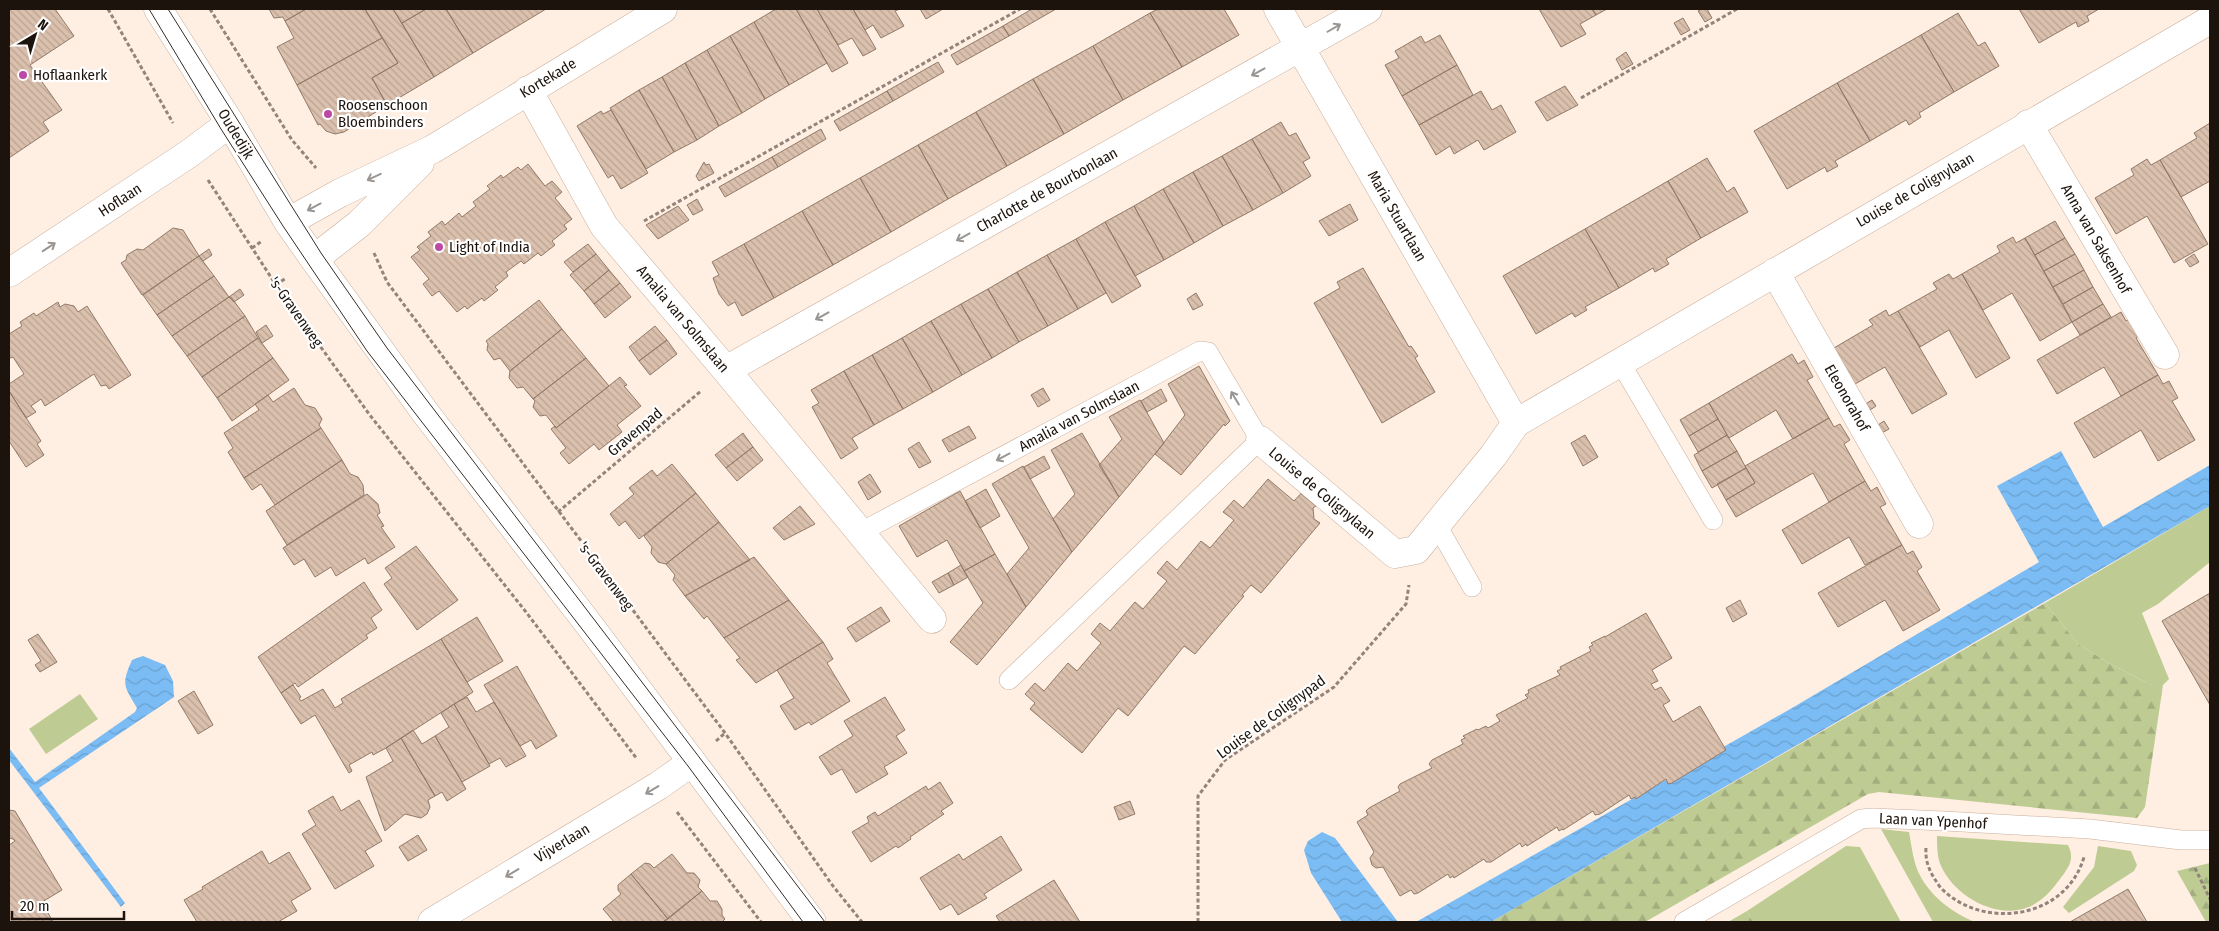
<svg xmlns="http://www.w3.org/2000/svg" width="2219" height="931" font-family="'Fira Sans Condensed',sans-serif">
  <defs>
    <pattern id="forest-firs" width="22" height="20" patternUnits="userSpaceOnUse" patternTransform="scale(1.25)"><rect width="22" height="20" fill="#becc93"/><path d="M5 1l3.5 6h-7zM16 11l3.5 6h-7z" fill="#a3ae7e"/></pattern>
    <pattern id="water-waves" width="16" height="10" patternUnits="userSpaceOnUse" patternTransform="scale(1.25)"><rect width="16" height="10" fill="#7bbcf4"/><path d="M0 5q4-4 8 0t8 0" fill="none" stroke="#6aa1d0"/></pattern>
    <pattern id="building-back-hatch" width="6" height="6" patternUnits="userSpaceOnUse" patternTransform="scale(1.25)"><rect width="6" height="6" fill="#dac0ad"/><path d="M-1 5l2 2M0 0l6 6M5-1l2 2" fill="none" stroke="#baa494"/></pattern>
  </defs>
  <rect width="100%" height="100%" fill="#ffeee2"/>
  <path fill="#becc93" d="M2210 506V562L2158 604 2142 613 2169 679 2163 685H2151L2107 662 2078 644 2045 603Z
    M80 694 98 719 46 754 29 729Z
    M1881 829 1909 832C1911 842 1912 853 1915 863 1923 891 1950 912 1975 922H1933Z
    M1937 836 2068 845C2075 859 2069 867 2060 879 2051 891 2041 903 2026 908 1994 919 1954 895 1941 866 1937 857 1937 845 1937 836Z
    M1846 846 1860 847 1901 922H1753L1747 911Z
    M2098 846 2131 851 2137 865 2134 871 2069 913 2063 907 2094 867Z"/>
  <path fill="url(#forest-firs)" d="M2045 603 2078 644 2107 662 2151 685H2163L2145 807 2137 818 1879 792 1868 794 1645 922H1491Z
    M2210 863V922H2206L2177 871Z
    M1747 911 1753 922H1728Z"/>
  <path fill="url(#water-waves)" d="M2061 451 2103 527 2210 465V506L1491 922H1416L1792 708 2039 562 1997 486Z
    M143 656 165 665 173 681 174 697 39 788 125 903 121 907 9 760V748L35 782 135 712 137 708C124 686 121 685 132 660Z
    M1322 832 1335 838 1398 922H1342L1311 873 1304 850 1308 841Z"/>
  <path fill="url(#building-back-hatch)" stroke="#927a68" d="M9 9H55L74 36 30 65 62 110 43 122 49 131 9 158Z
    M269 9H306L285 21 283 17 274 18Z
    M306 9H365L382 38 297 85 277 47 294 38 285 21Z
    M365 9H393L434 77 387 105 372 78 398 63Z
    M393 9H426L402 23Z
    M426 9H446L473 53 434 77 402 23Z
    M446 9H546L473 53Z
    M776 9H796L827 63 789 85 754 22Z
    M796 9H817L848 63 832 72Z
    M817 9H853L876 49 863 56 852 38 838 45Z
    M853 9H900L895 11 904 26 881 38 873 25 865 30Z
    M920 9H943L926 19Z
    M1032 9H1056L1009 36 1003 26Z
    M1158 9H1224L1239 35 1182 67 1150 13Z
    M1539 9H1592L1596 15 1580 24 1586 34 1561 47Z
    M1592 9H1607L1596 15Z
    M1702 9H1707L1712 18 1705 22 1698 11Z
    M2019 9H2099L2087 16 2089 21 2078 27 2076 22 2039 43Z
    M1150 13 1182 67 1123 100 1093 46Z
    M1958 13 1978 46 1985 42 1999 66 1954 92 1921 35Z
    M1683 18 1690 30 1681 35 1674 23Z
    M754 22 789 85 765 99 730 36Z
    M1003 26 1009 36 957 65 951 55Z
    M1440 35 1457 65 1402 96 1385 65 1399 58 1395 51 1421 36 1425 43Z
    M1921 35 1954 92 1919 113 1921 117 1909 125 1906 120 1870 141 1837 83Z
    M730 36 765 99 742 113 707 50Z
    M382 38 398 63 372 78 387 105 344 132 335 134 326 131 320 124 318 125 297 85Z
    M1093 46 1123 100 1064 134 1033 79Z
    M707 50 742 113 719 126 685 63Z
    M1626 52 1633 64 1622 70 1616 59Z
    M938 62 944 72 893 101 887 91Z
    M685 63 719 126 697 140 662 77Z
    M1457 65 1473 95 1419 125 1402 96Z
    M662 77 697 140 674 152 639 90Z
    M1033 79 1064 134 1007 166 976 112Z
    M1837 83 1870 141 1835 161 1838 166 1827 172 1825 167 1787 189 1754 131Z
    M1565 86 1578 105 1547 121 1535 102Z
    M639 90 674 152 646 169 610 108Z
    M887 91 893 101 840 131 834 121Z
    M1481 91 1492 110 1501 105 1516 132 1484 150 1478 140 1454 154 1450 146 1436 155 1419 125Z
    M611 110 648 173 621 189 613 175 608 178 577 126 601 111 603 114Z
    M976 112 1007 166 948 199 918 145Z
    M1281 122 1289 136 1296 133 1310 158 1303 162 1311 176 1283 193 1252 139Z
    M2210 123V181L2181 197 2160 160 2197 138 2194 133Z
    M821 129 826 139 778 167 772 157Z
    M1252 139 1283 193 1253 210 1222 156Z
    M918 145 948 199 891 232 860 178Z
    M1222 156 1253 210 1223 226 1193 172Z
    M772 157 778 167 725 197 719 187Z
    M1707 158 1727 192 1734 187 1748 212 1701 238 1668 181Z
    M2147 159 2151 165 2160 160 2208 244 2174 263 2147 216 2116 234 2095 198 2134 175 2131 169Z
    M704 162 706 165 709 164 714 173 699 181 696 176Z
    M528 164 545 186 552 181 562 192 555 198 572 219 564 225 567 229 552 241 555 245 541 256 538 253 524 264 521 261 506 272 508 276 495 287 498 290 484 301 482 298 467 309 465 306 457 312 439 291 432 296 423 284 429 279 411 257 420 250 417 247 431 236 428 232 442 221 445 225 459 213 462 217 476 206 473 202 490 189 487 186 501 175 503 178 518 167 521 170Z
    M1193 172 1223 226 1194 243 1163 189Z
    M860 178 891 232 833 265 802 211Z
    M1668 181 1701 238 1666 259 1669 264 1655 272 1653 268 1619 288 1585 229Z
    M1163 189 1194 243 1164 260 1134 206Z
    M697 199 703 210 693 215 687 205Z
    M1350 204 1358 220 1329 236 1319 221Z
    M678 206 689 220 658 239 646 225Z
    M1134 206 1164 260 1135 276 1105 222Z
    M802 211 833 265 774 298 744 244Z
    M2055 221 2065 238 2035 255 2025 238Z
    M1105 222 1141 286 1112 303 1076 239Z
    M173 228 183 230 199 256 142 295 121 263 126 260 127 255 137 249 143 250Z
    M1585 229 1619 288 1585 307 1587 310 1575 317 1572 313 1536 334 1503 276Z
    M2013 237 2016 243 2025 238 2072 322 2040 341 2012 293 1983 310 1962 274 2000 252 1997 246Z
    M2065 238 2075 254 2044 271 2035 255Z
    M1076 239 1106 293 1078 309 1047 255Z
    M588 244 596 254 573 272 564 262Z
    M744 244 774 298 742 316 735 302 728 306 719 294 713 278 719 275 712 262Z
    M209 249 212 255 203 261 199 256Z
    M596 254 609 270 584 291 570 275Z
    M2075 254 2084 270 2053 287 2044 271Z
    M2194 254 2199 262 2190 267 2185 260Z
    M1047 255 1078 309 1048 326 1017 272Z
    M199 256 214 276 157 315 143 295Z
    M1363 268 1409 347 1411 346 1418 356 1415 358 1435 392 1382 423 1314 303 1340 288 1337 282Z
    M609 270 620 283 594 304 584 291Z
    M2084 270 2093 287 2063 304 2053 287Z
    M1017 272 1048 326 1019 342 988 289Z
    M1949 274 1953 279 1962 274 2010 358 1976 378 1949 330 1920 347 1898 311 1937 289 1933 283Z
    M214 276 229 297 172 336 157 315Z
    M620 283 631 297 605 318 594 304Z
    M2093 287 2103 304 2072 322 2063 304Z
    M240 289 244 295 234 302 229 297Z
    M988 289 1019 342 992 358 961 304Z
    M1196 293 1203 305 1193 310 1187 299Z
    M229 297H231L245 316 187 356 172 336Z
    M539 300 562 329 510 371 500 358 494 360 487 350 488 344 486 341Z
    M58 302 60 307 65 304 74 306 78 312 87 306 131 375 109 389 106 385 101 386 94 374 45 406 41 399 31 406 36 412 26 418 9 391V384L24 374 13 357 11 358 9 357V334L22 326 20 322 34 313 36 316Z
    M961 304 992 358 962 375 931 321Z
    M2103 304 2111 317 2080 335 2072 322Z
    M1886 310 1889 316 1898 311 1947 394 1912 414 1885 367 1855 384 1834 348 1873 325 1869 320Z
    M2121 312 2126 321 2132 317 2141 334 2136 338 2158 375 2121 396 2104 367 2057 394 2037 360Z
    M245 316 258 338 202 377 187 356Z
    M931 321 962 375 933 392 902 338Z
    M266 325 273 336 262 343 256 332Z
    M655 326 667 340 639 361 629 347Z
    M562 329 586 358 533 399 523 387 517 388 509 378 510 371Z
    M258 338 273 358 217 398 202 377Z
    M902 338 933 392 903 409 872 355Z
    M667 340 677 354 650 375 639 361Z
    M1792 354 1798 364 1804 360 1813 377 1807 380 1829 418 1793 439 1776 410 1729 438 1709 403Z
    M872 355 903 409 874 425 844 371Z
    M273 358 289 380 232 421 217 398Z
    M586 358 609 386 556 428 546 415 540 416 533 407 535 401 533 399Z
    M1199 366 1230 421 1225 426 1224 424 1181 475 1155 454 1185 415 1168 384Z
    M844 371 874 425 852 438 858 448 841 459 812 407 819 403 811 390Z
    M2158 375 2163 384 2169 381 2178 398 2172 401 2195 440 2158 461 2141 430 2094 458 2074 423Z
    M620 377 627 385 624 386 641 406 617 425 622 432 599 450 594 444 569 464 560 453 566 448 551 429 555 426 556 428Z
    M294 388 305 405 315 408 322 419 319 425 321 428 244 478 228 452 233 448 224 433 259 410 255 404 268 395 273 402Z
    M1043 388 1050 400 1038 407 1031 395Z
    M1161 389 1167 401 1147 412 1141 401Z
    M9 391 41 441 37 444 44 455 26 467 9 441Z
    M1140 400 1164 443 1119 497 1099 465 1122 439 1109 417Z
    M1872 400 1876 406 1870 410 1878 425 1884 421 1889 429 1876 436 1859 408Z
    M1709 403 1718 419 1689 436 1680 420Z
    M1829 418 1834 427 1840 424 1850 440 1844 444 1865 481 1829 502 1813 473 1736 517 1726 500 1755 483 1745 466Z
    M1718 419 1727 435 1698 452 1689 436Z
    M969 426 976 438 949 452 942 440Z
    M321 428 342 460 275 505 261 484 252 490 244 478Z
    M743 433 753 447 726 468 715 455Z
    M1082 433 1119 497 1072 552 1053 519 1075 494 1051 450Z
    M1585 435 1598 457 1583 466 1571 443Z
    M1727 435 1737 451 1702 471 1694 455Z
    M919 442 931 462 919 468 908 449Z
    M753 447 763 460 737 481 726 468Z
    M1737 451 1746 468 1712 488 1702 471Z
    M1044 456 1050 468 1030 479 1024 467Z
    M342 460 350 474 358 477 363 485 364 495 287 545 266 511Z
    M672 464 696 493 639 539 625 521 619 526 610 514 634 494 629 488 652 470 657 476Z
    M1023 466 1072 552 1026 607 1007 574 1029 548 992 484Z
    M1746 468 1755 483 1726 500 1717 484Z
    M870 474 881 492 868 500 858 482Z
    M1268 479 1294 501 1306 488 1301 494 1316 506 1313 508 1314 519 1320 523 1261 593 1251 585 1242 595 1244 596 1195 654 1184 646 1128 716 1118 708 1082 753 1030 709 1035 703 1025 694 1035 683 1044 691 1068 663 1077 671 1101 643 1091 634 1100 623 1110 631 1135 602 1143 609 1167 581 1157 573 1167 561 1177 570 1201 541 1210 548 1234 520 1223 512 1234 500 1243 508Z
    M1865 481 1871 491 1877 487 1886 504 1880 507 1902 545 1865 565 1849 537 1802 564 1782 530Z
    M986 489 1000 516 980 528 965 501Z
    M960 491 995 554 964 571 947 540 917 557 899 526Z
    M696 493 719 522 666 564 658 562 651 553 652 547 644 536Z
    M367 494 378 504 380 513 377 515 384 526 381 527 395 547 368 564 365 558 336 576 331 567 315 577 304 559 294 565 283 548Z
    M800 506 815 524 784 540 773 528Z
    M719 522 750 560 685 596 673 580 675 575 666 564Z
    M1902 545 1907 554 1913 551 1922 567 1917 571 1940 610 1903 631 1885 600 1838 627 1818 593Z
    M416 546 458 600 417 630 384 584 392 578 385 568Z
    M995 554 1026 607 977 665 950 642 983 603 964 571Z
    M754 557 789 600 724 638 707 616 704 619 685 596Z
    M961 565 968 577 954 585 948 573Z
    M948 573 954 585 939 593 932 582Z
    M364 582 382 610 371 618 377 628 366 635 368 638 298 687 295 683 281 693 258 657Z
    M2210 593V705L2162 621Z
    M789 600 823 642 756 683 736 660 740 658 724 638Z
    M1740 600 1747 614 1733 622 1726 608Z
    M881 607 890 621 856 642 847 628Z
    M1646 613 1672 658 1652 670 1658 681 1651 684 1655 690 1661 687 1670 701 1663 705 1673 722 1700 706 1726 750 1672 783 1668 784 1666 779 1636 799 1635 797 1631 799 1629 795 1600 814 1595 815 1593 811 1563 830 1562 829 1559 831 1557 827 1527 846 1526 844 1522 847 1520 843 1491 862H1486L1484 859 1454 878 1453 876 1450 878 1448 874 1418 893 1414 894 1411 890 1400 896 1383 867 1376 868 1372 865 1370 858 1374 852 1357 822 1368 815 1366 811 1369 808 1400 791 1398 787 1400 784 1432 768 1429 764 1432 760 1463 744 1461 740 1465 738 1463 736 1477 729 1478 730 1486 726 1488 728 1500 721 1496 715 1528 698 1525 695 1529 693 1528 690 1560 675 1557 671 1561 669 1560 667 1591 651 1589 647 1593 645 1591 643 1605 636V637Z
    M477 617 503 661 467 682 441 639Z
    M38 634 57 662 40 672 35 665 41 661 28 640Z
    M441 639 473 692 386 748 373 755 372 752 349 765 352 771 349 773 315 715 301 724 281 693 293 685 301 697 299 698 301 701 323 689 335 708 343 703 341 699Z
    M823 642 833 659 827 663 850 701 811 725 809 722 795 730 780 706 794 698 777 670Z
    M517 666 557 736 536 749 531 740 520 746 484 685Z
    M194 691 213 725 198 734 178 701Z
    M467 697 476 712 494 702 526 756 506 767 500 758 489 764 454 704Z
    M885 697 905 730 896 736 907 753 884 767 888 774 856 793 842 769 831 775 819 757 853 736 844 721Z
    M454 704 490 766 462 782 435 736 449 727 441 713Z
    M413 730 422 744 435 736 466 789 447 801 442 792 435 796 401 738Z
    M401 738 435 796 428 800 430 807 427 814 421 818 405 814 385 831 366 777 393 761 386 748Z
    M940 782 953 803 941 811 944 814 910 837 911 839 898 848 896 846 871 862 852 832 869 822 867 817 875 812 878 816 926 786 928 790Z
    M333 796 341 811 359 800 382 841 365 851 374 866 335 889 302 834 316 825 308 811Z
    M1130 801 1135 814 1119 820 1114 807Z
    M9 810 15 811 62 890 42 902 53 922H9V845L15 841 13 839 9 838Z
    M418 835 427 850 408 861 399 847Z
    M1001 836 1022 870 984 894 987 898 958 915 951 904 940 910 920 878 959 854 963 860Z
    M262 851 269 864 289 852 311 889 291 901 297 911 278 922H197L184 900 203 889 202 887Z
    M672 854 687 873H694L700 880 698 887 702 891 668 919 631 874 645 863 650 864 654 868Z
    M631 874 668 919 663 922H614L603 909 621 894 618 890V885Z
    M1054 880 1080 922H1000L996 916Z
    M2128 889 2147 922H2070Z
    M702 891 710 901H717L722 909V915L725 919 722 922H663Z"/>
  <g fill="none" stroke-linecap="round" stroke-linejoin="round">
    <defs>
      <path id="service" d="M1620 362 1713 520
        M1437 525 1472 587
        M861 532 1200 351 1208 352 1260 440 1009 680
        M1684 922 1861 819 1873 818 1944 821 2090 829 2181 840H2210"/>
      <path id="minor" d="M1278 9 1516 423
        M528 90 604 226 726 370 932 619
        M2028 124 2165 355
        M1775 272 1919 524
        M9 273 190 153 230 123
        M726 370 1368 9
        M1260 440 1395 554 1416 550 1493 456 1516 423 2210 20
        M432 922 658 786 692 762"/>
      <path id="tertiary" d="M158 9 230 123 288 222 314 259 427 415 587 622 812 922
        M288 222 340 193 433 149 663 9
        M314 259 359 224 420 163"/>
    </defs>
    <use href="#service" stroke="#c8af9c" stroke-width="20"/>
    <use href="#minor" stroke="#c8af9c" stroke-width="29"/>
    <use href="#tertiary" stroke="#c8af9c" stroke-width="29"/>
    <path stroke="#92847b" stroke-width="3" stroke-dasharray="4 2.5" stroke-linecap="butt" d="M108 9 173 123
      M210 9 292 140 316 168
      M1581 98 1737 9
      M208 180 276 285 369 414 526 612 637 759
      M644 221 1020 9
      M252 248 262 241
      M374 253 387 282 725 733 833 886 862 922
      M276 285 286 278
      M558 512 701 391
      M716 741 725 733
      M677 812 761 922
      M1926 848C1925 864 1931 874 1940 887 1981 931 2066 920 2084 857
      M2195 868 2210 899
      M1198 922V796L1225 760 1334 687 1406 604 1409 585"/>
    <use href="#service" stroke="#fff" stroke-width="19"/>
    <use href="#minor" stroke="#fff" stroke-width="28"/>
    <use href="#tertiary" stroke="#fff" stroke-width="28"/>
    <path stroke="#372d25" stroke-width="1" d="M149 9 221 129 283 226 367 351 688 766 803 922
      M168 9 321 253 387 348 825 922"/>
  </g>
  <defs><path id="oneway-shaft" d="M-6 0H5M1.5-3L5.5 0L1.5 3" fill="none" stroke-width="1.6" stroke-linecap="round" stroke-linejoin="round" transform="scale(1.25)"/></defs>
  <g stroke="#999592">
    <use href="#oneway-shaft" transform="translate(1334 28) rotate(-30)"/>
    <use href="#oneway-shaft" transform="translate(1258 72) rotate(151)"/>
    <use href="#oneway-shaft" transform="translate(374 177) rotate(155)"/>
    <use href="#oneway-shaft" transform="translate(314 207) rotate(152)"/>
    <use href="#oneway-shaft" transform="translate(963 237) rotate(151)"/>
    <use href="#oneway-shaft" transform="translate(49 247) rotate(-33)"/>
    <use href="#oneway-shaft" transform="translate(822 316) rotate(151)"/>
    <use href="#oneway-shaft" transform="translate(1235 398) rotate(-121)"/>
    <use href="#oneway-shaft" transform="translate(1003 457) rotate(152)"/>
    <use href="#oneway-shaft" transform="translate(652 790) rotate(149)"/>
    <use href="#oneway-shaft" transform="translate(512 873) rotate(149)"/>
  </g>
  <g fill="#bc4aa5" stroke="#fff" stroke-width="2">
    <circle cx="23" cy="75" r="5"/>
    <circle cx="328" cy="114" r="5"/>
    <circle cx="439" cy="247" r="5"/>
  </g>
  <g text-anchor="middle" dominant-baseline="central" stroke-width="4.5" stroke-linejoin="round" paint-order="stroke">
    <g font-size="15" fill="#1c130c" stroke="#fff" text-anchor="start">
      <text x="33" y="75">Hoflaankerk</text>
      <text x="338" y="105">Roosenschoon<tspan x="338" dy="17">Bloembinders</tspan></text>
      <text x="449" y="247">Light of India</text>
    </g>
    <g font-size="15" fill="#1c130c" stroke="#fff">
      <text transform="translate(548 78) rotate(-31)">Kortekade</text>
      <text transform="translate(236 134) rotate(59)">Oudedijk</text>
      <text transform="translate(1047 190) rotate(-29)">Charlotte de Bourbonlaan</text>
      <text transform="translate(1915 190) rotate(-30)">Louise de Colignylaan</text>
      <text transform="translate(120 200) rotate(-33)">Hoflaan</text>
      <text transform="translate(1397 216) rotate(60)">Maria Stuartlaan</text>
      <text transform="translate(2096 239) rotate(60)">Anna van Saksenhof</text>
      <text transform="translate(296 312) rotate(55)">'s-Gravenweg</text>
      <text transform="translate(683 319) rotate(50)">Amalia van Solmslaan</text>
      <text transform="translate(1847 398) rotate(60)">Eleonorahof</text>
      <text transform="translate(1079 416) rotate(-28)">Amalia van Solmslaan</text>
      <text transform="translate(635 432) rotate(-40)">Gravenpad</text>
      <text transform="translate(1322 493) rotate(40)">Louise de Colignylaan</text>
      <text transform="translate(606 576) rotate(53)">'s-Gravenweg</text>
      <text transform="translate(1271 717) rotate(-36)">Louise de Colignypad</text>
      <text transform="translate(1933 821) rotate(3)">Laan van Ypenhof</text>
      <text transform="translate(562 843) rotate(-31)">Vijverlaan</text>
    </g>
  </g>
  <rect width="2219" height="931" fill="none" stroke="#1c130c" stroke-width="20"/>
  <g transform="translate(35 35) rotate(38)" stroke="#ffffff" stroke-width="4" paint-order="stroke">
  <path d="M0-4L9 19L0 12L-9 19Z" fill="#1c130c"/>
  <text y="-8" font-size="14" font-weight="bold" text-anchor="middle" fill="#1c130c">N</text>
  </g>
  <path d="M12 911v8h112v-8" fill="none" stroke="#1c130c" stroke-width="2.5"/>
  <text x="20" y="911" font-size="15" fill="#1c130c" stroke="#ffffff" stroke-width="4" paint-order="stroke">20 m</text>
</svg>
